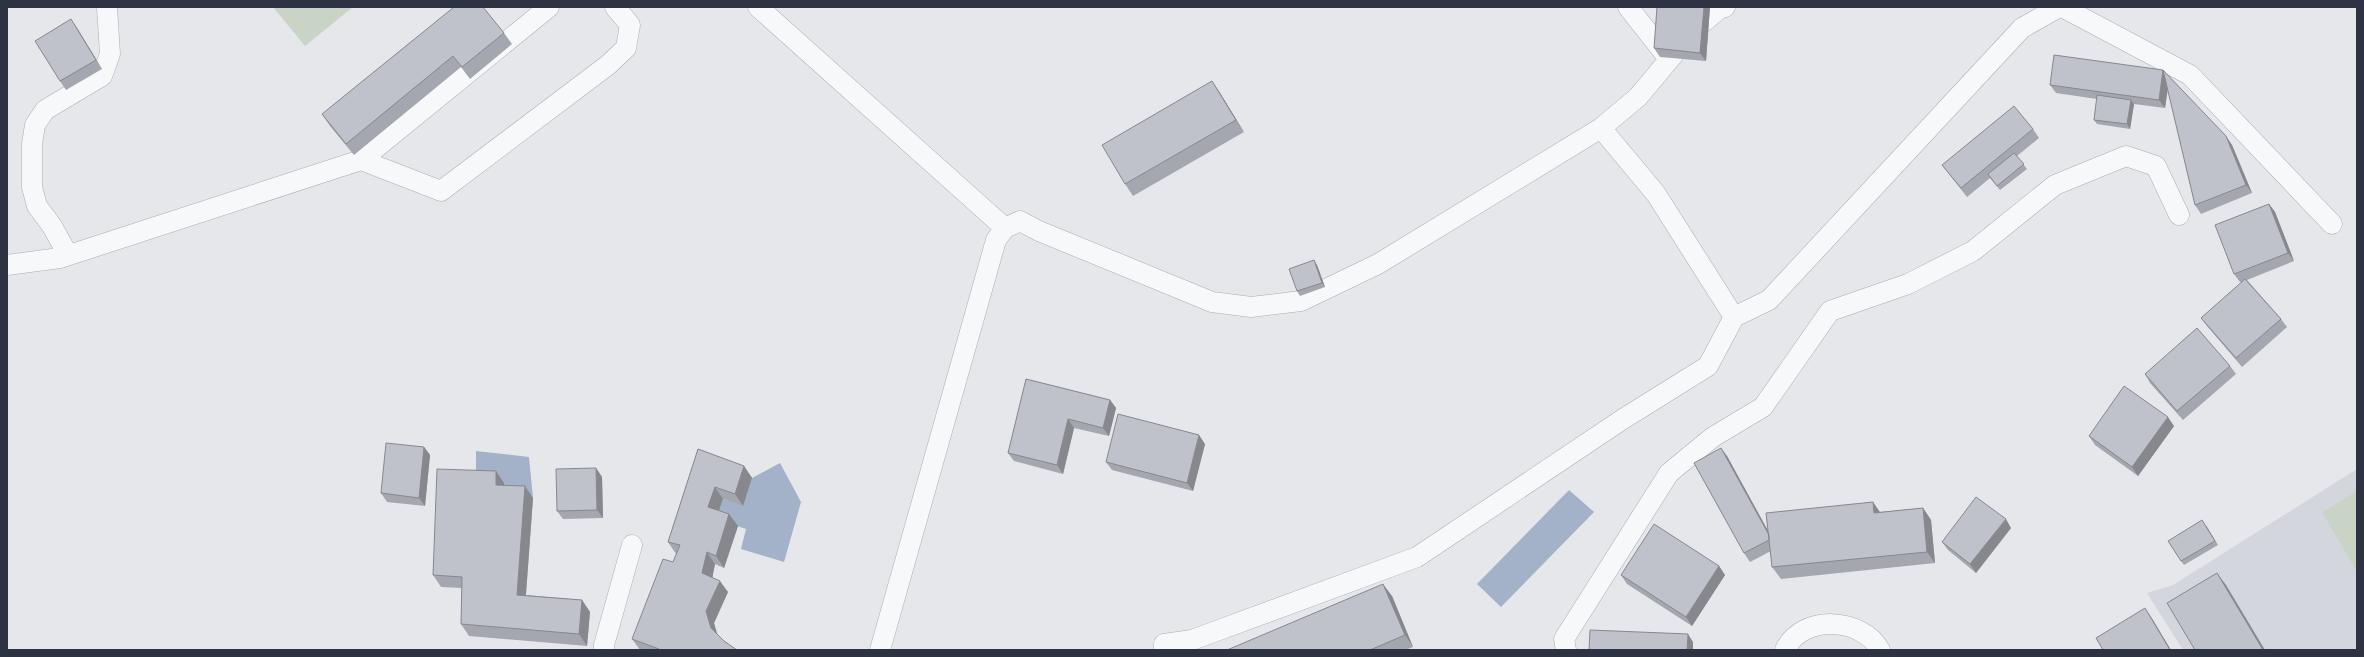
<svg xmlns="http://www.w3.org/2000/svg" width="2364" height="657" font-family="Montserrat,sans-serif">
  <rect width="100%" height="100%" fill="#e5e7eb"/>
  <path fill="#d3d6dd" d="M2357 469V650H2183L2147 593 2173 585Z"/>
  <path fill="#c9d4c6" d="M273 7H353L305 46Z
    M2357 491V572L2322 512Z"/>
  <path fill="#a3b2c8" d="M476 451 529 457 533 498 504 497 476 482Z
    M780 463 801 502 784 562 741 549 746 529 716 519 723 499 743 505 752 478Z
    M1569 490 1594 512 1501 607 1477 584Z"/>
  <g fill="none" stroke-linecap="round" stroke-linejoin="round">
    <defs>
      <path id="lane" d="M758 7 1005 228
        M1628 7 1669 59
        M2062 7 2190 75 2332 224
        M1601 128 1656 194 1734 317
        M361 160 441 191 608 65 626 48 630 25 615 7
        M68 255 52 226 37 206 32 187V144L35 125 45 110 102 76 110 54 107 7
        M7 265 60 258 361 160 549 7
        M604 650V645L632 545
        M880 650 996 240 1005 228 1020 221 1039 231 1212 302 1251 307 1301 301 1378 264 1601 128 1638 97 1694 30 1719 9 1725 7
        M1164 650V644L1192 640 1417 557 1623 419 1708 366 1734 317 1769 300 2022 28 2059 7
        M1566 650 1564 639 1669 473 1713 437 1763 407 1830 311 1908 284 1973 251 2055 185 2126 156 2156 166 2179 215
        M1785 650C1802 614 1862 617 1880 650"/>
    </defs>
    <use href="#lane" stroke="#aaadb5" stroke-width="21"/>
    <use href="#lane" stroke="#f7f8fa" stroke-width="20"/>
  </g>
  <path fill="#a4a7af" d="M1657 7H1710L1706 61 1660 57 1654 48Z
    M77 28 102 69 66 90 60 81Z
    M504 33 512 44 470 79 461 67 354 155 330 126 322 114Z
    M2163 70 2232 145 2252 193 2201 214 2195 205 2168 89 2165 108 2134 104 2130 129 2097 124 2094 120 2097 99 2056 93 2050 85Z
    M1212 81 1220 93 1244 132 1133 196 1125 184Z
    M2033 129 2039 138 2017 156 2027 169 2000 190 1990 178 1967 197 1942 165Z
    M2269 204 2275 212 2294 261 2247 280 2281 319 2287 327 2242 367 2207 326 2201 318 2242 282H2240L2234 274Z
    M1317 265 1325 287 1300 296 1297 291Z
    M2230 366 2236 374 2183 420 2150 383 2145 374Z
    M1026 379 1110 400 1116 408 1109 436 1074 428 1063 474 1014 461 1008 453Z
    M2174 426 2138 476 2095 445 2089 436Z
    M1205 444 1193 491 1112 470 1106 462Z
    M424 447 430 455 425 506 387 502 381 493Z
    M698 449 744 466 752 478 743 506 723 499 719 511 729 514 738 526 724 568 715 564 712 577 728 592 714 623 717 635 724 641 737 650H640L632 639 673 562 676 554 668 542Z
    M1727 456 1768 532 1873 502 1880 512 1923 508 1931 520 1935 563 1781 579 1772 567 1771 551 1750 562 1744 553Z
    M596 468 602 477 603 518 563 519 557 511Z
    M504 483V485L533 498 526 595 582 600 590 612 587 646 469 636 461 624 462 588 441 587 433 575Z
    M2206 525 2218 545 2184 565 2181 561Z
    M2011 528 1976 573 1948 550 1942 542Z
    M1719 566 1725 575 1692 626 1627 584 1621 575Z
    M1392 596 1413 647 1405 650H1227Z"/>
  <path fill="#86888e" d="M1704 7H1710L1706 61 1700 53Z
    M71 19 77 28 102 69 96 60Z
    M2163 70 2169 79 2165 108 2159 100Z
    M1212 81 1220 93 1244 132 1236 120Z
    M2131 100 2134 104 2130 129 2127 124Z
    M2226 136 2232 145 2252 193 2246 185Z
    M2269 204 2275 212 2294 261 2288 253Z
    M1314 260 1317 265 1325 287 1322 283Z
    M1110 400 1116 408 1109 436 1103 428Z
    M2168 417 2174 426 2138 476 2132 467Z
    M1068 419 1074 428 1063 474 1057 465Z
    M1199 435 1205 444 1193 491 1187 483Z
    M424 447 430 455 425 506 419 498Z
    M1721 448 1727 456 1777 547 1771 539Z
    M744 466 752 478 743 506 735 494Z
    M596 468 602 477 603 518 597 510Z
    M496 471 504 483V497L496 485Z
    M525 486 533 498 525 606 517 595Z
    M715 487 723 499 716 519 708 507Z
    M1873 502 1881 514 1874 513Z
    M1923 508 1931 520 1935 563 1927 552Z
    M729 514 738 526 724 568 716 556Z
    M2006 519 2011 528 1976 573 1970 564Z
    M707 552 715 564 711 585 702 573Z
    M1719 566 1725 575 1692 626 1686 617Z
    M2217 573 2226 585 2265 650H2263Z
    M720 581 728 592 714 623 719 640 711 628 706 611Z
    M1383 584 1392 596 1413 647 1405 635Z
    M582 600 590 612 587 646 579 634Z
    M2145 608 2153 620 2171 650H2170Z
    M1688 634 1693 642V650H1687Z"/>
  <path fill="#bfc2cb" stroke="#86888e" d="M454 7H483L504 33 462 67 453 56 346 144 322 114Z
    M1657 7H1704L1700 53 1654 48Z
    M71 19 96 60 60 81 35 41Z
    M2054 55 2163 70 2159 100 2050 85Z
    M2163 70 2226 136 2246 185 2195 205Z
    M1212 81 1236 120 1125 184 1102 145Z
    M2097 95 2131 100 2127 124 2094 120Z
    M2014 106 2033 129 1961 188 1942 165Z
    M2014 153 2024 164 1997 186 1988 174Z
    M2269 204 2288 253 2234 274 2215 225Z
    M1314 260 1322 283 1297 291 1289 269Z
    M2245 279 2281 319 2236 358 2201 318Z
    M2197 328 2230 366 2177 411 2145 374Z
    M1026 379 1110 400 1103 428 1068 419 1057 465 1008 453Z
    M2124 386 2168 417 2132 467 2089 436Z
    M1118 414 1199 435 1187 483 1106 462Z
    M386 443 424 447 419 498 381 493Z
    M1721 448 1769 535V540L1744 553 1694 463Z
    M698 449 744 466 735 494 715 487 708 507 729 514 716 556 707 552 702 573 720 581 706 611 711 628 724 641 737 650H658L659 649 632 639 663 559 673 562 680 545 668 542Z
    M596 468 597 510 557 511 556 469Z
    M437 469 496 471V485L525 486 517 595 582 600 579 634 461 624 462 577 433 575Z
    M1976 497 2006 519 1970 564 1942 542Z
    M1873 502 1874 513 1923 508 1927 552 1772 567 1766 513Z
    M2202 520 2215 541 2181 561 2168 541Z
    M1654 524 1719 566 1686 617 1621 575Z
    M2217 573 2263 650H2195L2167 603Z
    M1383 584 1405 635 1370 650H1227Z
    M2145 608 2170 650H2103L2096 638Z
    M1590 630 1688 634 1687 650H1589Z"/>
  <rect width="2364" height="657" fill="none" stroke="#2d3342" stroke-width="16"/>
</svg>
